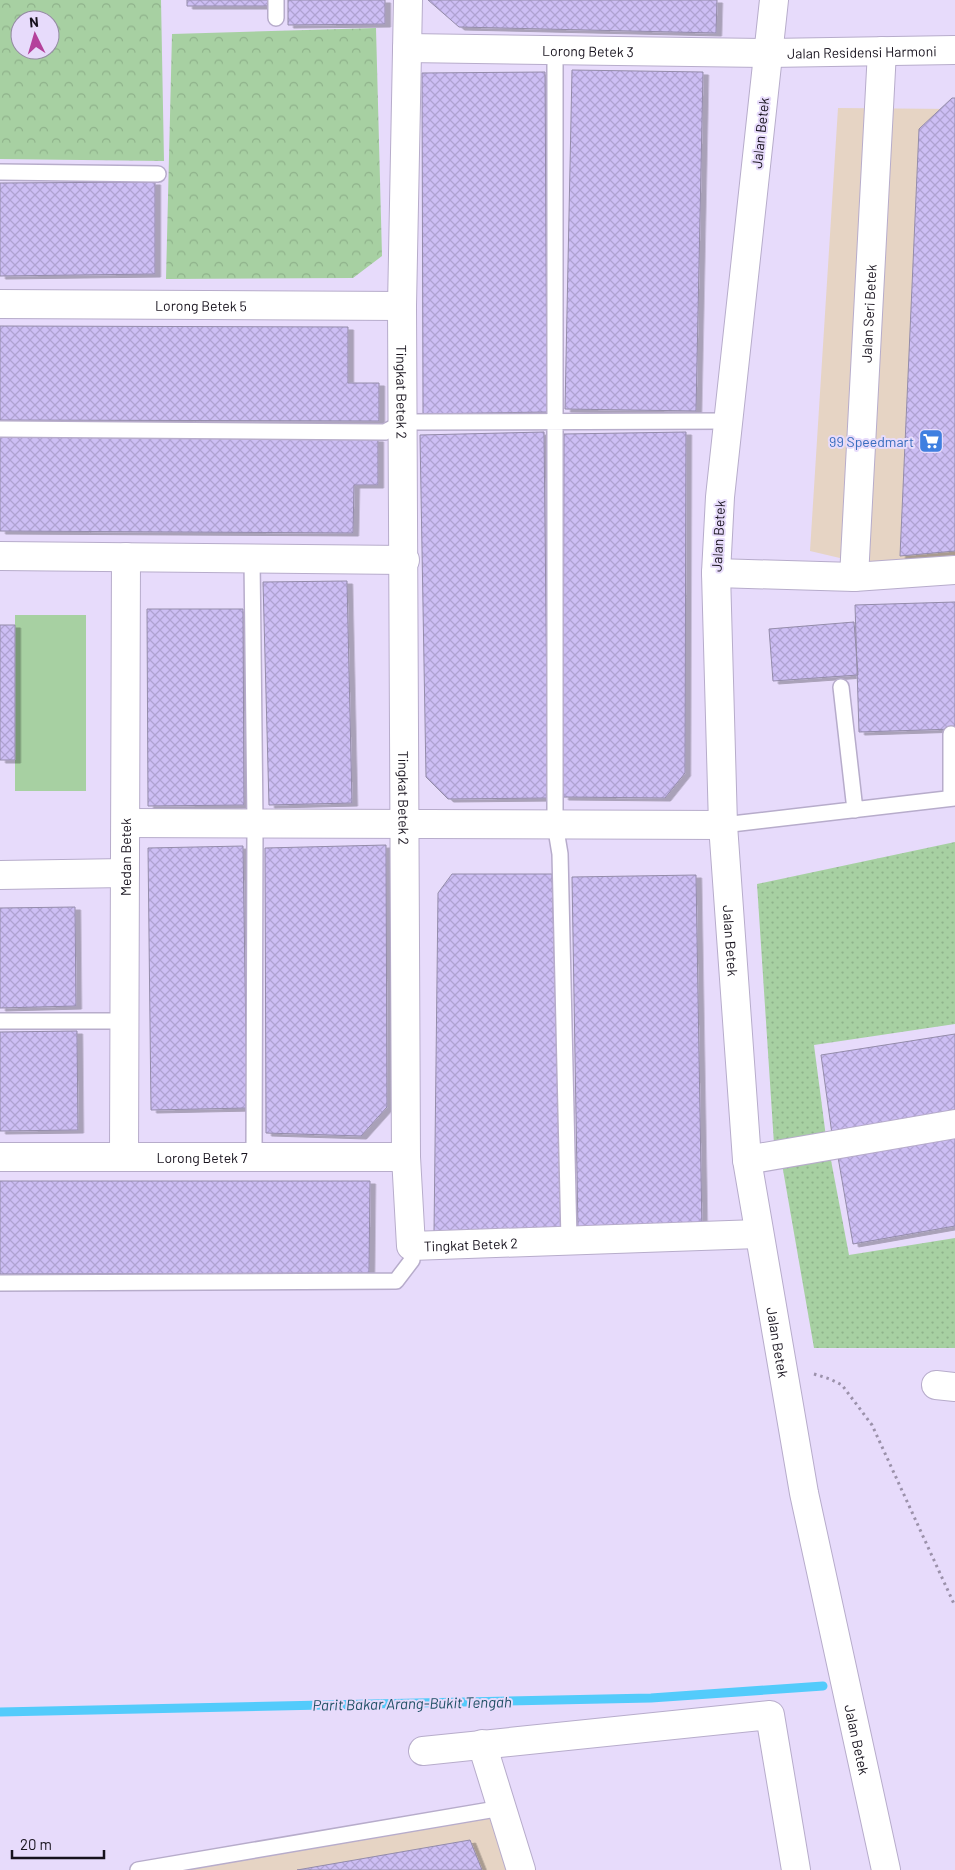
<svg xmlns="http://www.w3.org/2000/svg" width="955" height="1870" font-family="Barlow,sans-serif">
  <defs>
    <pattern id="grass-dots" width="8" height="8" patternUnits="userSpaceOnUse" patternTransform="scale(1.25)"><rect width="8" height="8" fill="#a7d0a2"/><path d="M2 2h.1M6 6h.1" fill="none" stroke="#8fb28b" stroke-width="1.8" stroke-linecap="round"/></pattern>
    <pattern id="forest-crowns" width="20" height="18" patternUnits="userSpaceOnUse" patternTransform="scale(1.25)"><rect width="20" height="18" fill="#a7d0a2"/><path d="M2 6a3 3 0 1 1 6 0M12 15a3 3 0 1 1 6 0" fill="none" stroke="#8fb28b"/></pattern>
    <pattern id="building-cross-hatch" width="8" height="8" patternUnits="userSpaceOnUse" patternTransform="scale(1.25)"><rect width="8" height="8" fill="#cdbef4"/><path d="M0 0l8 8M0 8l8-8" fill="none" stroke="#afa2d1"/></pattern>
    <filter id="shadow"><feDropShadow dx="5.5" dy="3" stdDeviation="0" flood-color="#0004"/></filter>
  </defs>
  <rect width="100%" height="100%" fill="#e7dbfb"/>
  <path fill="#e6d4c4" d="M838 108 955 109V558L874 566 810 551Z
    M502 1808 520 1870H138Z"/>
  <path fill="url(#grass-dots)" d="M955 842V1024L814 1045 826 1137 774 1144 757 884Z
    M830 1155 849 1255 955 1238V1348H814L782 1164Z"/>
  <path fill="url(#forest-crowns)" fill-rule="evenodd" d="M0 0H161L164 161 0 159ZM20 20H50V50H20Z
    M376 28 382 256 353 278 166 279 172 34Z"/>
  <path fill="#a7d0a2" d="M15 615H86V791H15Z"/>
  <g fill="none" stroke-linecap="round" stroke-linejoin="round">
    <path stroke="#53cbfb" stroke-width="9" d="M0 1712 651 1698 823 1686"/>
  </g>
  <path fill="url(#building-cross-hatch)" stroke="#948caa" filter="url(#shadow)" d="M187 0H268V6H187Z
    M288 0H385V24L288 25Z
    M428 0H717L716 33 459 27Z
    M572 70 703 72 696 411 565 409Z
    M545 72 547 412 423 414 422 73Z
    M952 98H955V551L900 556 919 129Z
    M155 182V274L0 276V183Z
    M0 326 348 327V383H379V421L0 420Z
    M544 432 548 798 448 799 426 777 420 435Z
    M686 432 685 773 665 798 563 797 564 434Z
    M0 437 378 439V485H354L353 533 0 531Z
    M347 581 352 803 269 805 263 582Z
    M955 602V729L859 732 855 605Z
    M147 609H243L244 805 148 806Z
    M854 622 858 675 773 681 769 629Z
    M0 625H15V760H0Z
    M386 845 387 1107 361 1136 266 1133 265 848Z
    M243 846 247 1108 151 1110 148 848Z
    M452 874H552L562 1227 434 1233 438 893Z
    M696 875 702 1231 578 1233 572 877Z
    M75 907 76 1006 0 1008V908Z
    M77 1031 78 1130 0 1131V1032Z
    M955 1034V1113L832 1134 821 1055Z
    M955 1138V1226L853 1244 838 1157Z
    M0 1181H370L369 1273 0 1274Z
    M470 1840 482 1870H297Z"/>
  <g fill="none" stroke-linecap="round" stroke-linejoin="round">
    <defs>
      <path id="lane" d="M276 18V0
        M555 50V824L560 854 569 1240
        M0 172 158 174
        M0 429 385 432 404 422 728 421
        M252 559 255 823 254 1157
        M841 687 855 810
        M951 798V734
        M723 825 955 798
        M0 1021H124
        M0 1283 396 1281 412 1260 411 1246
        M138 1870 502 1808"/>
      <g id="street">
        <path id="s1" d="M408 0 402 306 406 1157 411 1246 758 1234"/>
        <path id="s2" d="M407 48 769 53 955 50"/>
        <path id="s3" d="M0 304 402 306"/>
        <path d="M0 556 405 560"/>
        <path d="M716 573 854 577 955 570"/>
        <path id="s4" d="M854 577 882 51"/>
        <path d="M126 823 723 825"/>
        <path d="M0 875 125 873"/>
        <path id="s5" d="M124 1156 126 557"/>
        <path id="s6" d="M0 1157H406"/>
        <path d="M747 1160 955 1124"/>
        <path d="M936 1385 955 1387"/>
        <path d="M482 1744 521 1870"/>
        <path d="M423 1751 770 1715 796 1870"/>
      </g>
      <g id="secondary">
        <path id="s7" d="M774 0 720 497 716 573 723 825 747 1160 804 1493 886 1870"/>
      </g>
    </defs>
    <use href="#lane" stroke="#b7accb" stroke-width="18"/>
    <use href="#street" stroke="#b7accb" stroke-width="30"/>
    <use href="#secondary" stroke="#b7accb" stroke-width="30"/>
    <path stroke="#9b91aa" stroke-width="3" stroke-dasharray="2.5 4" stroke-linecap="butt" d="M814 1374 830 1379 842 1385 872 1425 955 1606"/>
    <use href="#lane" stroke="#fff" stroke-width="15"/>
    <use href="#street" stroke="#fff" stroke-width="28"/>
    <use href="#secondary" stroke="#fff" stroke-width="28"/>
  </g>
  <defs>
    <symbol id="supermarket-square" viewBox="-11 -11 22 22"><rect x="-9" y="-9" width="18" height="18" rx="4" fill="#3f7fe0" stroke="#e7dbfb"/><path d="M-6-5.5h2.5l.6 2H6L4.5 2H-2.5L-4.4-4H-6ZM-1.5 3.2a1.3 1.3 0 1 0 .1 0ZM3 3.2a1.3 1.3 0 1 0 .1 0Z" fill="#fff"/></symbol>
  </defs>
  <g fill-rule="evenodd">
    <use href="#supermarket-square" x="917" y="427" width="28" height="28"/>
  </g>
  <g text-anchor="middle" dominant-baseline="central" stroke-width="4" stroke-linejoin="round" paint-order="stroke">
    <g font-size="14" fill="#17121d" stroke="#e7dbfb">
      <text stroke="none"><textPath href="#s2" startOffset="181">Lorong Betek 3</textPath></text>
      <text stroke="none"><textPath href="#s2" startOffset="455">Jalan Residensi Harmoni</textPath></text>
      <text transform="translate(760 133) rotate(-84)">Jalan Betek</text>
      <text stroke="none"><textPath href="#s3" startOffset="201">Lorong Betek 5</textPath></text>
      <text stroke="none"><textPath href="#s4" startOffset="264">Jalan Seri Betek</textPath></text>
      <text stroke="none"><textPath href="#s1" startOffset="392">Tingkat Betek 2</textPath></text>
      <text transform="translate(718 536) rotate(-87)">Jalan Betek</text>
      <text stroke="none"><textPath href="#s1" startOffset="798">Tingkat Betek 2</textPath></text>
      <text stroke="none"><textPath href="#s5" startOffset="299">Medan Betek</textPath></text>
      <text stroke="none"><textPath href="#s7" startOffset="944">Jalan Betek</textPath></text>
      <text stroke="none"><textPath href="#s6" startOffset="202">Lorong Betek 7</textPath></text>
      <text stroke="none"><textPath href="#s1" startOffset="1306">Tingkat Betek 2</textPath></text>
      <text stroke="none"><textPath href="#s7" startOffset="1349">Jalan Betek</textPath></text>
      <text stroke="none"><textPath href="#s7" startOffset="1754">Jalan Betek</textPath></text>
    </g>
    <g font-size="14" fill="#366cbe" stroke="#e7dbfb" text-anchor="end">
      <text x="914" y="441">99 Speedmart</text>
    </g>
    <g font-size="15" font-style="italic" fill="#1e4f64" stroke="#e7dbfb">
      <text transform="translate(412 1703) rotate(-1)">Parit Bakar Arang-Bukit Tengah</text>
    </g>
  </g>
  <g transform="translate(35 35) rotate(355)"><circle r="24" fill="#e7dbfb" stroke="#948ba2"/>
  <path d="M0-4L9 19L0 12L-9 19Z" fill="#b4419b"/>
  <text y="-8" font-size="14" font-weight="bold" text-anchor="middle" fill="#17121d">N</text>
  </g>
  <path d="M12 1850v8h92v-8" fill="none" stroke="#17121d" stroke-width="2.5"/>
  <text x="20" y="1850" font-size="15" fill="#17121d" stroke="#e7dbfb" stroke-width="4" paint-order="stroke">20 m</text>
</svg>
